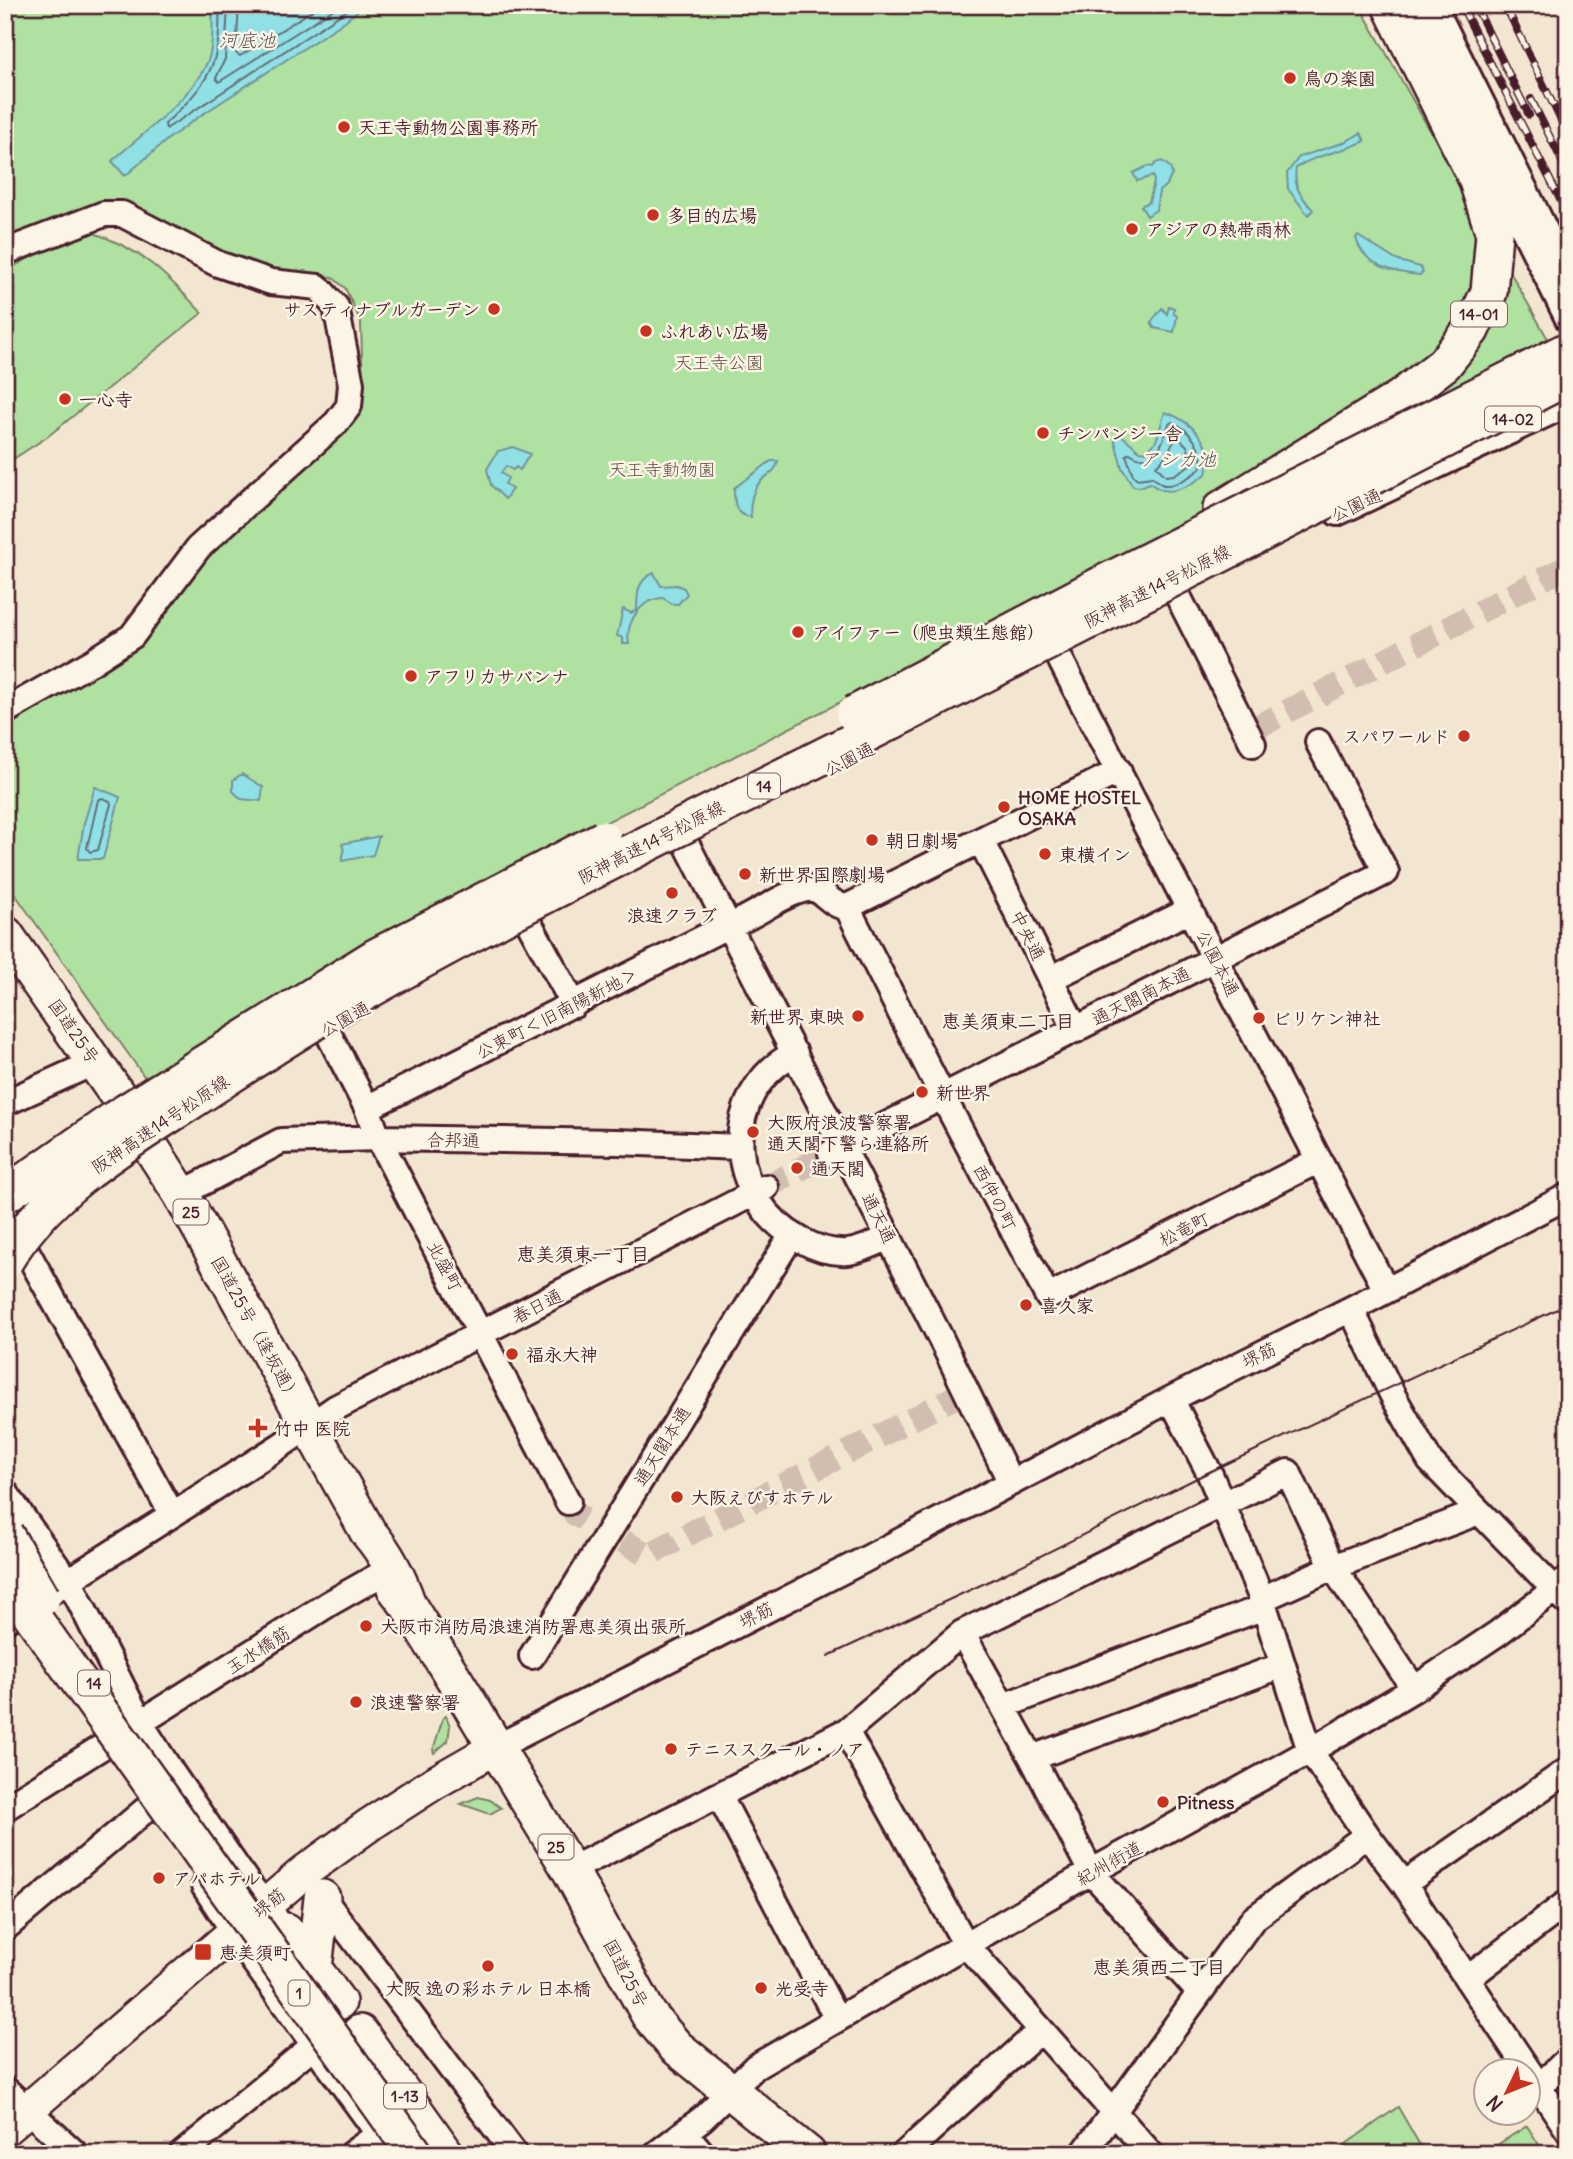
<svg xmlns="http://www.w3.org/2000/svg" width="1573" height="2159" font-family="Delius,'Klee One',sans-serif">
  <rect width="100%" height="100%" fill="#f3e6d1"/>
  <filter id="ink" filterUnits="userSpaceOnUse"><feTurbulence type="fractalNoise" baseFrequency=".0143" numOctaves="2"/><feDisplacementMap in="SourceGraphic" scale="14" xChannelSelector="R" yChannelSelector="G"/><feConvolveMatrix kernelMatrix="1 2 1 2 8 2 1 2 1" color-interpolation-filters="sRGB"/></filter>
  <g filter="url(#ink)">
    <path fill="#afe1a1" stroke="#7c8066" stroke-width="2" d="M5 5H1359L1548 339 472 891 146 1079 5 880V729L139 643 206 554 358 415 363 396 361 322 345 288 332 277 272 269 224 253 133 205H99L5 238Z
      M91 232C142 249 166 274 202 313L47 437 7 463 5 460V271L46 249Z
      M446 1716 450 1726 448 1741 434 1753 433 1750 443 1718Z
      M478 1797 490 1800 501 1808 490 1814 461 1804Z
      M1398 2107 1425 2154H1332Z
      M1527 2126 1545 2154H1483Z"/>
    <path fill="#8fe1e6" stroke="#73939b" stroke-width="2" d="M212 5H365L341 24 200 116 168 139 125 176 112 161C140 136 201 91 210 54 213 39 213 21 212 5Z
      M1361 133 1365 141C1343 152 1316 154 1296 168 1293 188 1301 196 1313 210L1308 215 1288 189 1287 173 1299 157 1345 142Z
      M1162 161 1170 167 1172 174 1167 185 1159 191 1156 210 1147 216 1141 206 1149 202 1154 182 1153 176 1137 181 1133 173 1148 166 1153 167 1156 163Z
      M1358 236 1396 260 1420 267 1423 272 1420 275C1395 273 1363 266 1356 238Z
      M1169 306 1174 308V314L1177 316 1174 332 1154 328 1151 322 1162 308 1167 314Z
      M1165 412C1192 421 1216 445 1206 474 1189 487 1168 499 1150 483L1140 487 1133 486 1122 468 1115 441 1119 433 1140 451 1147 452 1156 441Z
      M513 447 530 454 520 470 516 467 513 470 506 466 501 473 508 478 505 484 512 489 505 499 491 485 487 469 498 451Z
      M771 461H778C776 473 767 474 759 483 752 491 749 507 751 517 734 516 734 501 734 488Z
      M654 573 661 586 677 585 684 588 687 594 678 604H672L663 598C641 599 625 622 629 644H623V638L617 636 623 609 631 613 637 610C637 594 637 580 654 573Z
      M242 774 263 787 261 801 241 799 233 791V780Z
      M95 787 120 797 103 859H78L84 823Z
      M379 836 373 855 342 861 344 851 342 844Z"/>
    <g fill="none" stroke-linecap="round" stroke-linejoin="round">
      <path stroke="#666d76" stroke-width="2" d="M219 5C222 66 207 84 165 124L166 129 355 5
        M228 5 225 59 216 78 219 82 340 5
        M239 5 236 53 240 56 321 5
        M1172 422C1189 429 1206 450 1200 469 1191 476 1173 489 1161 484 1158 482 1155 479 1152 477L1137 479 1133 475 1126 455 1130 453C1156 470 1162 444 1169 424Z
        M1177 436 1187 446 1193 463 1174 475 1166 476 1156 466 1165 457Z
        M102 798 110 801 111 804 98 850 90 852 87 848 98 800Z"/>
      <path stroke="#d1beb0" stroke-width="24" stroke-dasharray="24 12" stroke-linecap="butt" d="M1255 728 1568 566
        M766 1187 831 1153
        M568 1502 575 1514 598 1527
        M623 1541 648 1555 957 1396"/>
      <defs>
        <path id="minor" d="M1412 5 1568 319
          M1433 5 1568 276
          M5 252 104 214H122L218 264 271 282 318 287 336 307 351 384 349 406 336 423 198 548 132 636 92 662 5 711
          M1337 513 1568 404
          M1176 592 1253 744
          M1061 661 1386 1290
          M981 841 1076 1030
          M686 843 939 1335 1011 1483
          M847 907 943 1097 1048 1297 1319 1160
          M528 921 574 1005
          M1050 979 1190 910
          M326 1029 367 1108 378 1138 568 1502
          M795 1053C716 1094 727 1201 801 1240 815 1248 831 1253 848 1252 862 1250 875 1244 888 1237
          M5 1103 95 1062
          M367 1108 721 929C750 921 781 893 808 889 824 887 828 906 847 907L1119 771
          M831 1153 1386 872 1318 742
          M181 1194 281 1141 378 1138 617 1142 739 1147
          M5 1212 172 1514
          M1351 1309 1392 1394 1430 1461 1567 1602
          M1171 1399 1209 1472 1262 1599 1310 1751 1367 1835 1404 1884 1568 2130
          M5 1492 75 1592 141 1724 172 1773 247 1882 276 1919
          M1262 1599 1333 1567 1479 1512
          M5 1621 280 1446 335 1408 766 1187
          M962 1633 1032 1758 1091 1872 1199 1992
          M532 1656 792 1235
          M1003 1706 1264 1607
          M846 1731 966 1945 1151 2154
          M495 1748 864 1560 1171 1399 1351 1309 1568 1196
          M1032 1758 1283 1665
          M719 1795 837 2019
          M5 1808 330 1603 385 1572
          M570 1870 846 1731 962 1633 1288 1472 1333 1567 1414 1689
          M1404 1884 1568 1770
          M204 1886 249 1955 393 2154
          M319 1893 515 2154
          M5 1928 150 1806
          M1467 1979 1568 1902
          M1540 2086 1568 2059
          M5 2089 76 2154
          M684 2132 703 2154
          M182 2154 325 2036
          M351 2154 389 2127
          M656 2154 703 2118 755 2067 1091 1872 1310 1751 1414 1689 1498 1633 1568 1579
          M904 2154 1040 2031
          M1083 2154 1253 1919 1367 1835"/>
        <path id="major" d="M5 2129 304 1872 369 1825 434 1783 495 1748"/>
        <path id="highway" d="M1221 509 1400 398 1444 364 1471 330 1489 292 1494 234 1476 178 1390 5
          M5 934 116 1093 181 1194 368 1532C386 1553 399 1578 408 1605
          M395 1588 408 1605 463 1693 570 1870 649 2015 676 2047 808 2154
          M286 1931 338 2002
          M314 1968 322 1898
          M360 2033 446 2154"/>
      </defs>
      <use href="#minor" stroke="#4a1f2b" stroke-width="30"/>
      <use href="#major" stroke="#4a1f2b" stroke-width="37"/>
      <use href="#highway" stroke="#4a1f2b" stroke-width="40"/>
      <use href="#minor" stroke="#fcf5e5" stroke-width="24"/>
      <use href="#major" stroke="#fcf5e5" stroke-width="32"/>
      <use href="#highway" stroke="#fcf5e5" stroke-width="35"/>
      <path stroke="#4a1f2b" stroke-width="2" d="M828 1656 998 1577 1209 1472 1568 1304"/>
      <defs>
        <path id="rail" d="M1461 5 1568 215
          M1475 5 1529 115
          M1505 5 1568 135
          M1531 99 1568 173"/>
      </defs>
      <use href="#rail" stroke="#4a1f2b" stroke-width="8"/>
      <use href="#rail" stroke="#fcf5e5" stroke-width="5" stroke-dasharray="16" stroke-linecap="butt"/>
      <defs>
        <path id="highway-bridge" d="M854 714 1104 583 1568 350
          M5 1195 116 1118 375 957 603 839
          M5 1261C48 1188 127 1143 196 1098 239 1070 282 1041 326 1015 498 914 679 829 857 739 1095 619 1331 498 1568 377
          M5 1534 42 1598
          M5 1578 415 2154"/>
      </defs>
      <use href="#highway-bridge" stroke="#4a1f2b" stroke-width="40" stroke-linecap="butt"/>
      <use href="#highway-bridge" stroke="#fcf5e5" stroke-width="35"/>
    </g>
  </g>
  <g fill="#c8321e" stroke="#fcf5e5" stroke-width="2.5">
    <circle cx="1290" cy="78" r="7"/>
    <circle cx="344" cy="127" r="7"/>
    <circle cx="653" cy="215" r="7"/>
    <circle cx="1132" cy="229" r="7"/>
    <circle cx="494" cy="309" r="7"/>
    <circle cx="646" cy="331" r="7"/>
    <circle cx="65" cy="399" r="7"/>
    <circle cx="1043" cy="433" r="7"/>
    <circle cx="798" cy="632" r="7"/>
    <circle cx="411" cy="676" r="7"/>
    <circle cx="1464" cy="736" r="7"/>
    <circle cx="1004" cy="807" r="7"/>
    <circle cx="872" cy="840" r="7"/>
    <circle cx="1045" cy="854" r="7"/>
    <circle cx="745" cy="874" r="7"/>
    <circle cx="672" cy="893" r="7"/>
    <circle cx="858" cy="1016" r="7"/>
    <circle cx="1259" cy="1018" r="7"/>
    <circle cx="922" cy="1092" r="7"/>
    <circle cx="753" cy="1132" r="7"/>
    <circle cx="797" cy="1168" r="7"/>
    <circle cx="1026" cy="1305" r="7"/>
    <circle cx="512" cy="1354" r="7"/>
    <path d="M254.5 1417.5h7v7h7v7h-7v7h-7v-7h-7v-7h7z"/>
    <circle cx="677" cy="1497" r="7"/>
    <circle cx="366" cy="1626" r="7"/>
    <circle cx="356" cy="1702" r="7"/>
    <circle cx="671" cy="1749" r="7"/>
    <circle cx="1163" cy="1802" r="7"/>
    <circle cx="159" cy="1878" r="7"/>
    <rect x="194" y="1943" width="18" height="18" rx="3.5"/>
    <circle cx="488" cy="1966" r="7"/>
    <circle cx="761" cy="1988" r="7"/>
  </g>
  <g text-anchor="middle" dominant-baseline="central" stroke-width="5" stroke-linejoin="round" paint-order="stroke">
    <g fill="#fcf5e5" stroke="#7f5f63" stroke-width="2">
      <rect x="1451" y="301.5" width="56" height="25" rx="5"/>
      <rect x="1485" y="406.5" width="56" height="25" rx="5"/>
      <rect x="748" y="773.5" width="32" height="25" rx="5"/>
      <rect x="173.5" y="1199.5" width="35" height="25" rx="5"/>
      <rect x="78" y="1670.5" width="32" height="25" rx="5"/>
      <rect x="538.5" y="1834.5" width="35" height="25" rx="5"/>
      <rect x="288.5" y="1980.5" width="21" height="25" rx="5"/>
      <rect x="384" y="2083.5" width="42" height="25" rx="5"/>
    </g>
    <g font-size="16" font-weight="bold" fill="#4a1f2b">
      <text x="1479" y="314">14-01</text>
      <text x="1513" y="419">14-02</text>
      <text x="764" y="786">14</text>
      <text x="191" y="1212">25</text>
      <text x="94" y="1683">14</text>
      <text x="556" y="1847">25</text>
      <text x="299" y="1993">1</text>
      <text x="405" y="2096">1-13</text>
    </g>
    <g font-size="18" font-weight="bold" fill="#4a1f2b" stroke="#fcf5e5" text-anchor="start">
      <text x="1304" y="78">鳥の楽園</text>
      <text x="358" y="127">天王寺動物公園事務所</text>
      <text x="667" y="215">多目的広場</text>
      <text x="1146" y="229">アジアの熱帯雨林</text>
      <text x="480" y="309" text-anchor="end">サスティナブルガーデン</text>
      <text x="660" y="331">ふれあい広場</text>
      <text x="79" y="399">一心寺</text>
      <text x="1057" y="433">チンパンジー舎</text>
      <text x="812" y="632">アイファー（爬虫類生態館）</text>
      <text x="425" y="676">アフリカサバンナ</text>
      <text x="1450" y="736" text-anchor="end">スパワールド</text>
      <text x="1018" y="797">HOME HOSTEL<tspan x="1018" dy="21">OSAKA</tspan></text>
      <text x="886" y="840">朝日劇場</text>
      <text x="1059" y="854">東横イン</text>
      <text x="759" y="874">新世界国際劇場</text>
      <text x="672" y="915" text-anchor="middle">浪速クラブ</text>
      <text x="844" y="1016" text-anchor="end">新世界 東映</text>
      <text x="1273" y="1018">ビリケン神社</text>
      <text x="936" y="1092">新世界</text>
      <text x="767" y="1122">大阪府浪波警察署<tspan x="767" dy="21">通天閣下警ら連絡所</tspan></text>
      <text x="811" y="1168">通天閣</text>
      <text x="1040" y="1305">喜久家</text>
      <text x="526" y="1354">福永大神</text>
      <text x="274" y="1428">竹中 医院</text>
      <text x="691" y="1497">大阪えびすホテル</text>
      <text x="380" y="1626">大阪市消防局浪速消防署恵美須出張所</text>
      <text x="370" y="1702">浪速警察署</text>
      <text x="685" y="1749">テニススクール・ノア</text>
      <text x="1177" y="1802">Pitness</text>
      <text x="173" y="1878">アパホテル</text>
      <text x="219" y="1952">恵美須町</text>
      <text x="488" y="1988" text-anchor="middle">大阪 逸の彩ホテル 日本橋</text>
      <text x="775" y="1988">光受寺</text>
    </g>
    <g font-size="18" fill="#635048" stroke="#fcf5e5">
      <text x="719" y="362">天王寺公園</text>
      <text x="662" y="469">天王寺動物園</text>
    </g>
    <g font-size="18" fill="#4a1f2b" stroke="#fcf5e5">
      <text transform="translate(1356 505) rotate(-25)">公園通</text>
      <text transform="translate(1157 586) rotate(-27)">阪神高速14号松原線</text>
      <text transform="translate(849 759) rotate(-27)">公園通</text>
      <text transform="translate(651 842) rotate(-27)">阪神高速14号松原線</text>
      <text transform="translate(1028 935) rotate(63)">中央通</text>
      <text transform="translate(1218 963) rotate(63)">公園本通</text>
      <text transform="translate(1141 996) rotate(-27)">通天閣南本通</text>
      <text transform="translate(557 1013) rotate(-27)">公東町＜旧南陽新地＞</text>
      <text transform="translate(345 1019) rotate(-29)">公園通</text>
      <text transform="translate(74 1031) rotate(55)">国道25号</text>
      <text transform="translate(160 1124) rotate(-34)">阪神高速14号松原線</text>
      <text transform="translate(453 1140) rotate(1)">合邦通</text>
      <text transform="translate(995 1197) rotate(62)">西仲の町</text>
      <text transform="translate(879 1218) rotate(63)">通天通</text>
      <text transform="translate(1184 1229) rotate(-27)">松竜町</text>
      <text transform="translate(445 1266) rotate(62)">北盛町</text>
      <text transform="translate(537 1306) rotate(-27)">春日通</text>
      <text transform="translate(256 1329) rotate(61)">国道25号（逢坂通）</text>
      <text transform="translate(1259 1355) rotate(-26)">堺筋</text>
      <text transform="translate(662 1446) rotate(-58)">通天閣本通</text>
      <text transform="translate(756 1615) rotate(-27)">堺筋</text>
      <text transform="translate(258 1650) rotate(-33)">玉水橋筋</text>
      <text transform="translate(1109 1863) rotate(-29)">紀州街道</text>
      <text transform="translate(269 1903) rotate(-40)">堺筋</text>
      <text transform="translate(626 1973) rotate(62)">国道25号</text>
    </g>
    <g font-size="19" font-style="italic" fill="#5b505a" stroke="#fcf5e5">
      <text x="247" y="40">河底池</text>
      <text x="1178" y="459">アシカ池</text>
    </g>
    <g font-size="19" font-weight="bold" fill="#4a1f2b" stroke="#fcf5e5">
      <text x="1008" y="1021">恵美須東二丁目</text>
      <text x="583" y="1254">恵美須東一丁目</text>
      <text x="1159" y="1967">恵美須西二丁目</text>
    </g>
  </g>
  <rect width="1573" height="2159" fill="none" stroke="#fcf5e5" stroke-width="28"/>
  <rect x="14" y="14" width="1545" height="2131" fill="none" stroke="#4a1f2b" stroke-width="2.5" filter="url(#ink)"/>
  <g transform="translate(1507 2092) rotate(227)"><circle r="33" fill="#fcf5e5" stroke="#b59f9b" stroke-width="2"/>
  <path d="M0-5L12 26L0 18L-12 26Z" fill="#c8321e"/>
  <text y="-10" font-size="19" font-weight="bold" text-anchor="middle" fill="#4a1f2b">N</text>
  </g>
</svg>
